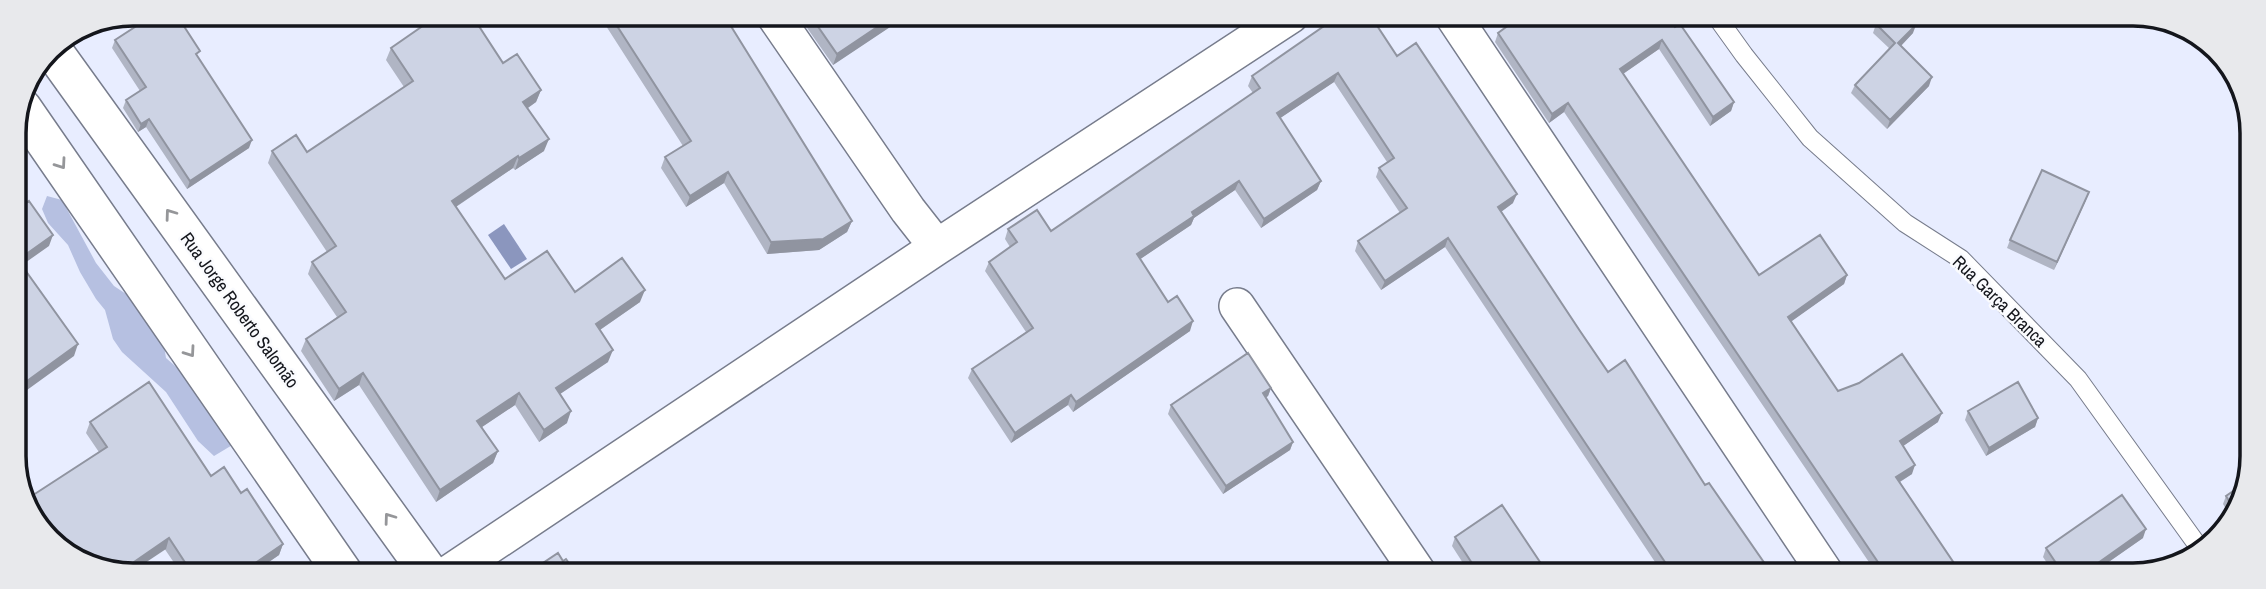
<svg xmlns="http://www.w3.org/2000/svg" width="2266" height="589" font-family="'Archivo Narrow',sans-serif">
  <rect width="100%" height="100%" fill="#e8edff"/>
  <path fill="#b6c0e1" d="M47 196 62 200 96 263 114 286 126 294 152 304 159 316 166 358 208 395 239 441 214 456 198 441 166 392 122 352 113 339 105 310 96 299 80 272 68 245 48 223 42 209Z"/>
  <path fill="#8b96be" d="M504 224 527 259 511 269 488 235Z"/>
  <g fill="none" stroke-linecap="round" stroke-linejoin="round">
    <defs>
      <path id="lane" d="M1716 16 1744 55 1810 138 1905 223 1961 259 2078 379 2201 550"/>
      <path id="street" d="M774 15 908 210 937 247
        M1453 16 1826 574
        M1237 306 1419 574
        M449 573 937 247 1291 15"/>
      <path id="secondary" d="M51 48 429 573
        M22 108 343 573"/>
    </defs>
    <use href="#lane" stroke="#777c8c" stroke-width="20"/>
    <use href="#street" stroke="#777c8c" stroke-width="38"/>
    <use href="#secondary" stroke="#777c8c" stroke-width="41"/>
    <use href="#lane" stroke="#fff" stroke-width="18"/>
    <use href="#street" stroke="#fff" stroke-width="35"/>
    <use href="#secondary" stroke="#fff" stroke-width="38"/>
  </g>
  <path fill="#b0b5c4" d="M599 15H724L852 221 847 232 819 250 767 254 724 183 686 207 661 168 665 157 683 146Z
    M798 15H908L833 65Z
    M1500 16H1668L1675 27 1734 102 1731 111 1710 126 1659 49 1623 74 1759 275H1847L1844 284 1791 321 1838 391 1938 422 1903 446 1912 474 1900 482 1962 575 1877 574 1564 112 1549 123 1495 42 1498 33 1507 27Z
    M1876 24 1913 33 1901 46 1929 86 1887 129 1851 93 1855 85 1890 49 1873 33Z
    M115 40 198 58 249 148 187 189 146 127 138 132 123 108 126 100 140 91 112 48Z
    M391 48 503 63 541 90 536 102 528 108 544 151 515 170 513 168 456 207 505 279 575 292 640 302 600 330 608 362 560 394 567 423 539 442 515 405 482 427 498 451 493 463 436 502 359 385 334 401 301 351 306 339 337 317 308 274 312 262 327 252 268 163 272 151 307 152 404 87 386 60Z
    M1397 56 1513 203 1501 212 1608 372 1705 485 1772 574H1663L1445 247 1381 290 1355 251 1358 241 1400 213 1376 177 1379 168 1387 162 1334 82 1280 118 1321 181 1317 190 1261 228 1235 190 1194 218 1191 225 1140 259 1168 302 1190 331 1073 412 1068 405 1011 443 968 378 972 369 1026 332 985 271 989 262 1010 247 1005 239 1008 229 1051 231 1253 93 1248 86 1252 76Z
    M2086 200 2054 270 2007 248 2010 240Z
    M1271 388 1268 396 1265 398 1293 442 1290 450 1223 494 1168 414 1171 405Z
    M1968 411 2038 418 2035 427 1986 456 1965 420Z
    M90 422 211 476 241 493 283 544 279 555 253 573H181L86 433Z
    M2249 480 2229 514 2223 504 2226 496Z
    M1455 537 1548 574H1470L1452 546Z
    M2143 538 2090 575H2055L2043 557 2046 548Z"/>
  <path fill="#9094a0" d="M895 15H908L833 65 837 54Z
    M1916 25 1913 33 1895 52 1898 43Z
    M1662 40 1659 49 1617 78 1620 69Z
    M1338 73 1334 82 1273 123 1277 113Z
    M1932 77 1929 86 1887 129 1890 120Z
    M541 90 536 102 519 114 523 102Z
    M1734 102 1731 111 1710 126 1713 117Z
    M1568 103 1564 112 1549 123 1552 114Z
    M149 119 146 127 138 132 141 124Z
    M549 139 544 151 515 170 519 158Z
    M252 140 249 148 187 189 190 181Z
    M518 156 513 168 448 212 452 201Z
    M728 172 724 183 686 207 690 196Z
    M1239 181 1235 190 1194 218 1191 225 1133 264 1137 254 1192 212Z
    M1321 181 1317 190 1261 228 1264 219Z
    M2089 192 2086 200 2054 270 2057 262Z
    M1517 194 1513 203 1494 217 1498 207Z
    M852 221 847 232 819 250 767 254 771 242Z
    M53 235 49 246 15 270 18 260Z
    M1448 238 1445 247 1381 290 1385 281Z
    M1847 275 1844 284 1785 326 1788 317Z
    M645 290 640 302 591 336 596 324Z
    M1193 321 1190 331 1073 412 1076 402Z
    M78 344 74 356 16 398V389Z
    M613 350 608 362 551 400 556 388Z
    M363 373 359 385 334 401 339 389Z
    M1271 388 1268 396 1259 402 1263 393Z
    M519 393 515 405 473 433 477 421Z
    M1071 395 1068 405 1011 443 1015 433Z
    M571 411 567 423 539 442 544 430Z
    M1942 413 1938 422 1896 451 1900 441Z
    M2038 418 2035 427 1986 456 1989 448Z
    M1293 442 1290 450 1223 494 1226 486Z
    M498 451 493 463 436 502 440 490Z
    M1915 465 1912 474 1893 486 1896 477Z
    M2146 529 2143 538 2090 575H2081Z
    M169 538 166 549 130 573H118Z
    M283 544 279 555 253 573H241Z"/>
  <path fill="#cdd3e4" stroke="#9094a0" stroke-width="2" d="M155 14H176L200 51 196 54 252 140 190 181 149 119 141 124 126 100 146 87 115 40Z
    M440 14H471L503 63 517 54 541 90 523 102 549 139 519 158 518 156 452 201 505 279 547 251 575 292 622 258 645 290 596 324 613 350 556 388 571 411 544 430 519 393 477 421 498 451 440 490 363 373 339 389 306 339 346 312 312 262 336 246 272 151 296 135 307 152 413 81 391 48Z
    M610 15H724L852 221 823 239 771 242 728 172 690 196 665 157 691 141Z
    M810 15H895L837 54Z
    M1340 15H1370L1397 56 1416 43 1517 194 1498 207 1580 331 1608 372 1625 360 1705 485 1709 483 1772 574H1673L1448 238 1385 281 1358 241 1407 208 1379 168 1394 158 1338 73 1277 113 1321 181 1264 219 1239 181 1192 212 1194 216 1137 254 1168 302 1177 296 1193 321 1076 402 1071 395 1015 433 972 369 1033 328 989 262 1017 242 1008 229 1037 210 1051 231 1260 88 1252 76Z
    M1509 16H1668L1675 27 1680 24 1734 102 1713 117 1662 40 1620 69 1759 275 1820 235 1847 275 1788 317 1838 391 1859 383 1902 354 1942 413 1900 441 1915 465 1896 477 1962 575 1886 574 1568 103 1552 114 1498 33 1513 22Z
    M1884 16H1907L1916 25 1898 43 1932 77 1890 120 1855 85 1895 43 1876 24Z
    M2042 170 2089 192 2057 262 2010 240Z
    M29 201 53 235 18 260 78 344 16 389 15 211Z
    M1248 353 1271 388 1263 393 1293 442 1226 486 1171 405Z
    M149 382 211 476 224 467 241 493 247 489 283 544 241 573H192L169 538 118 573H110L49 540 27 499 107 447 90 422Z
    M2018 382 2038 418 1989 448 1968 411Z
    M2249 480 2233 507 2226 496Z
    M2122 495 2146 529 2081 575H2064L2046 548Z
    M1502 505 1548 574H1479L1455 537Z
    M558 553 563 561 566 559 576 573H528Z"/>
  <defs><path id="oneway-chevron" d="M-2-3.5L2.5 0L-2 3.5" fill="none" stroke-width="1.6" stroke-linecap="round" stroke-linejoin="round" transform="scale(1.75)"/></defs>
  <g stroke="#959699">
    <use href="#oneway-chevron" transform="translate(61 164) rotate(55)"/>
    <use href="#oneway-chevron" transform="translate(170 214) rotate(-126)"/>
    <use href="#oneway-chevron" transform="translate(190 352) rotate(55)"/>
    <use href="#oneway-chevron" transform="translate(389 518) rotate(-126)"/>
  </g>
  <g text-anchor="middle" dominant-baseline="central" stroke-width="5" stroke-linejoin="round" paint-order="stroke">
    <g font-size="18" fill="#14161c" stroke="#fafbfe">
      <text transform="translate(2000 301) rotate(44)">Rua Garça Branca</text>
      <text transform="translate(240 310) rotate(54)">Rua Jorge Roberto Salomão</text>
    </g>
  </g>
  <path d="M0 0H2266V589H0ZM133 26H2133A107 107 0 0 1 2240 133V456A107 107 0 0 1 2133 563H133A107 107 0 0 1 26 456V133A107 107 0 0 1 133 26Z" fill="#e8e9ec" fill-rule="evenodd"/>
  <path fill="none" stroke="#14161c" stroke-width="3.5" d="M133 26H2133A107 107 0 0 1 2240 133V456A107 107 0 0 1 2133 563H133A107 107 0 0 1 26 456V133A107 107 0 0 1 133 26Z"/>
</svg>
